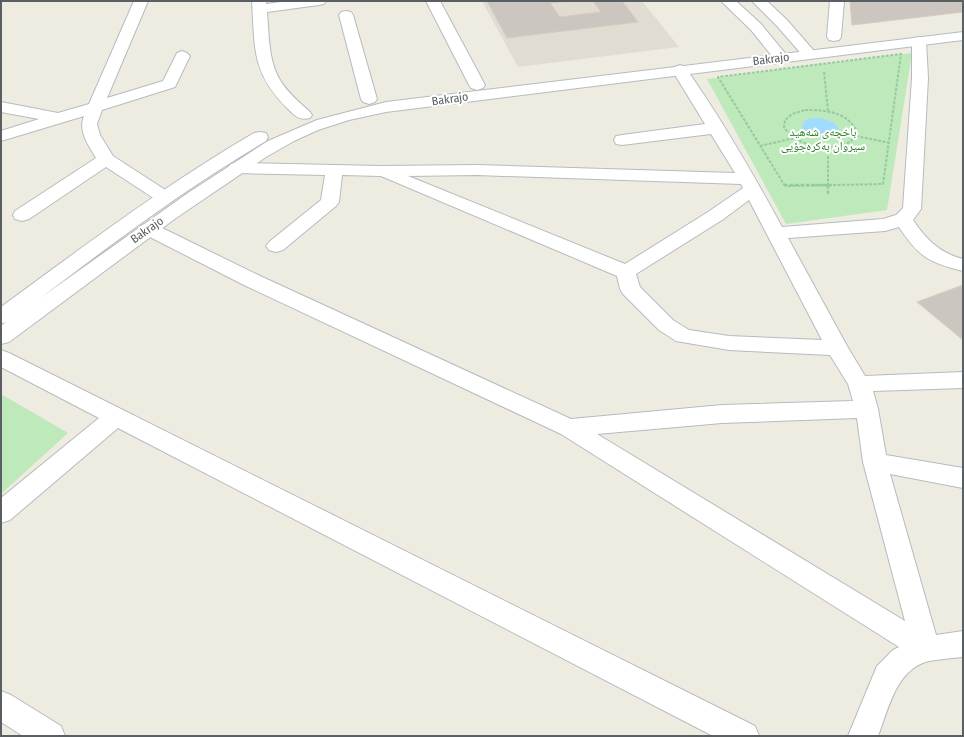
<svg xmlns="http://www.w3.org/2000/svg" width="964" height="737" font-family="'Fira Sans Condensed','Noto Naskh Arabic',sans-serif">
  <rect width="100%" height="100%" fill="#eeebe1"/>
  <path fill="#e1dcd2" d="M482 1H642L679 47 518 67Z"/>
  <path fill="#bee9bb" d="M912 53 887 210 786 224 707 79Z
    M1 394 68 433 1 494Z"/>
  <path fill="#a1dcff" d="M821 118 833 122 839 128 838 134C827 140 809 138 802 127 803 117 813 118 821 118Z"/>
  <path fill="#cbc7c0" stroke="#d4ccbf" d="M487 1H569L550 3 560 17 601 12 593 1H622L638 22 507 38Z
    M850 1H963V12L852 25Z
    M963 285V340L917 302Z"/>
  <g fill="none" stroke-linecap="round" stroke-linejoin="round">
    <defs>
      <path id="minor" d="M134 1H148L107 98 163 81 177 53 182 51 187 53 190 56 175 87 102 110 97 124 100 135 113 156 170 193 173 197 170 201 164 202 158 201 106 167 29 219 22 221 15 219 13 215 15 211 96 158C88 144 78 132 84 116L1 141V131L39 119 1 112V102L58 113 89 104Z
        M252 1H266V4L288 1H326L324 4 319 5 267 12C269 34 268 60 280 80 287 92 299 102 310 112L312 115 310 118C299 121 294 115 287 108 251 72 255 47 252 1Z
        M426 1H440L485 85 483 88 477 90 471 88 469 85Z
        M721 1H736L761 24 789 58 786 61 781 63 776 61 751 30Z
        M752 1H767L787 20 814 51 817 54 814 57 809 59 804 57 777 26Z
        M830 1H844L841 37 839 40 834 41 829 40 827 37Z
        M346 11 351 12 353 15 377 99 375 102 369 104 363 102 361 99 339 15 341 12Z
        M919 37 924 38 926 41 928 78 921 209 913 220C926 239 939 253 963 259V271C929 263 918 256 899 227L885 231 788 238 847 346 865 376 963 372V388L873 391 878 409 886 455 963 468V488L890 474 936 635 963 631V657C952 658 940 659 929 661 896 669 889 708 878 736H848L877 666 893 650 899 647 561 434 244 285 142 233 140 229 142 225 149 223 156 225 258 275 571 419 722 405 853 401 848 384 830 355 729 350 676 341 659 330 623 294 620 289 617 276 381 176 342 175 339 202 336 206 283 250 276 252 269 250 266 246 269 242 321 200 325 175 237 173 231 172 228 168 231 164 237 163 380 166 477 165 735 173 711 134 622 145 616 144 614 140 616 136 622 135 705 124 672 70 675 67 680 65 685 67C721 118 752 172 782 227L883 219 896 215 903 208 912 78V41L914 38ZM477 175 741 184 743 188 708 212 625 264 408 176ZM749 200 822 340 729 336 689 330 673 320 640 287 636 274 722 220ZM857 418 863 462 905 621 597 434 722 423Z
        M1 350 9 353 755 726 759 736H713L118 428 10 520 1 523V498L99 418 1 367Z
        M1 691 11 695 61 726 65 736H23L1 722Z"/>
      <path id="tertiary" d="M963 32V40L386 112 349 120 318 130 294 141 266 157 176 218 9 342 1 344V326L6 322 1 324V307C84 246 165 185 254 133L260 132 266 133 268 137 266 141C186 188 113 243 39 299L188 193 268 141 317 120 386 102Z"/>
    </defs>
    <use href="#minor" stroke="#b7bbbf" stroke-width="2"/>
    <use href="#tertiary" stroke="#b7bbbf" stroke-width="2"/>
    <path stroke="#94ca9f" stroke-width="2" stroke-dasharray="3 1.5" stroke-linecap="butt" d="M824 72 828 111
      M805 110C824 110 846 111 856 130L854 138C838 156 796 147 784 127L785 120 792 114Z
      M856 136 890 143
      M760 146 794 138
      M828 147V186
      M785 186 718 77 901 54 883 184 786 186"/>
    <path stroke="#94ca9f" stroke-width="2.5" stroke-dasharray="3.5 2" stroke-linecap="butt" d="M784 185H835
      M828 185V194"/>
    <use href="#minor" fill="#fff" fill-rule="evenodd"/>
    <use href="#tertiary" fill="#fff" fill-rule="evenodd"/>
  </g>
  <g text-anchor="middle" dominant-baseline="central" stroke-width="4" stroke-linejoin="round" paint-order="stroke">
    <g font-size="12" fill="#5a5f64" stroke="#fff">
      <text transform="translate(771 59) rotate(-7)">Bakrajo</text>
      <text transform="translate(450 99) rotate(-8)">Bakrajo</text>
      <text transform="translate(147 230) rotate(-35)">Bakrajo</text>
    </g>
    <g font-size="12" fill="#2e822c" stroke="#fff">
      <text x="823" y="132">باخچەی شەهید<tspan x="823" dy="14">سیروان بەکرەجۆیی</tspan></text>
    </g>
  </g>
  <rect width="964" height="737" fill="none" stroke="#5a5f64" stroke-width="4"/>
</svg>
